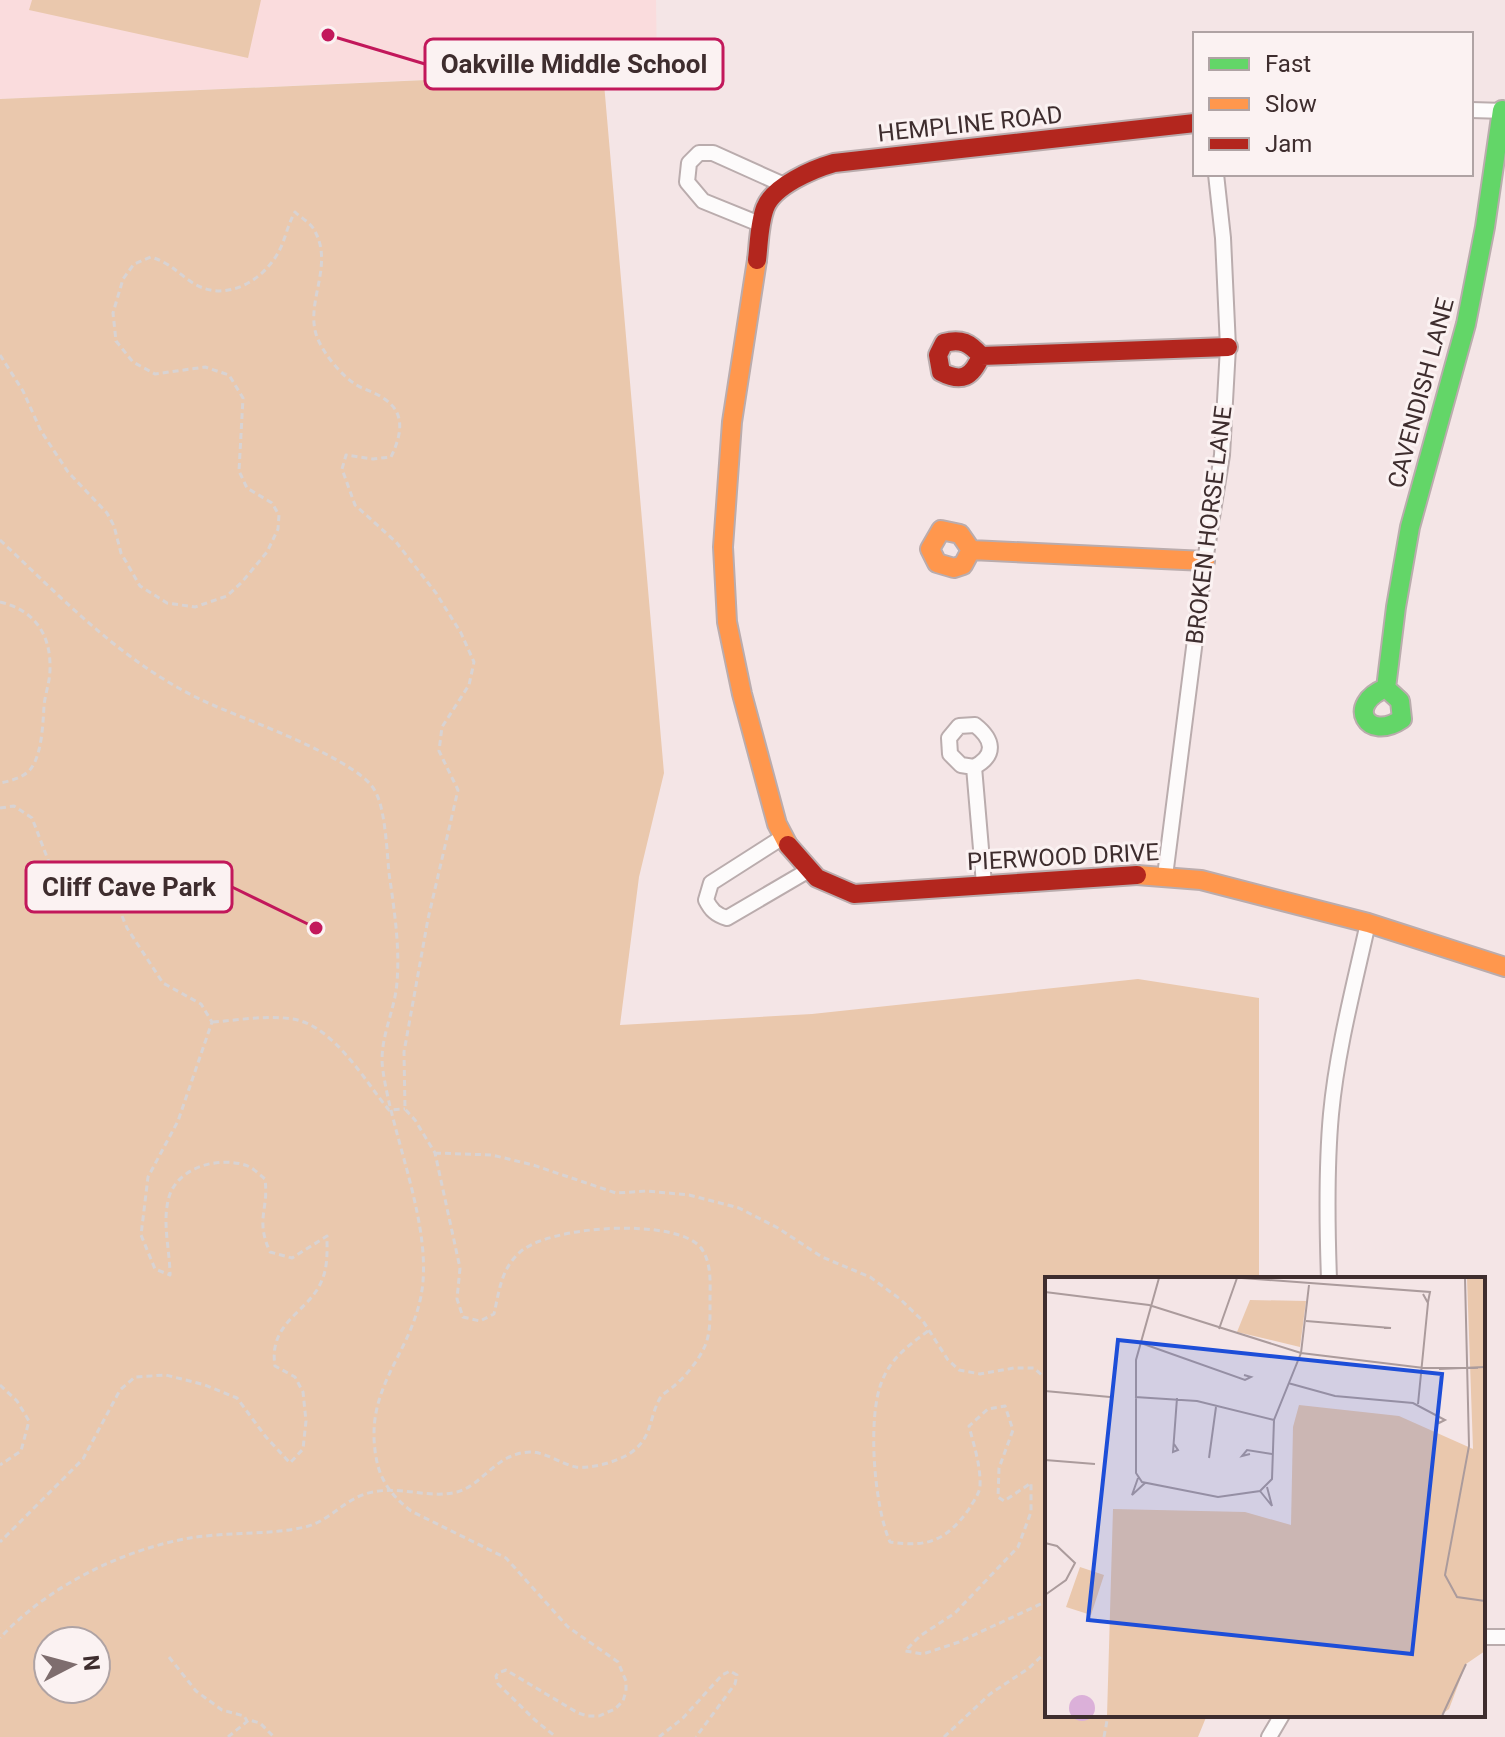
<svg xmlns="http://www.w3.org/2000/svg" width="1505" height="1737" font-family="Roboto,sans-serif">
  <rect width="100%" height="100%" fill="#f4e5e6"/>
  <path fill="#fadcdd" d="M0 0H656L657 69 0 99Z"/>
  <path fill="#eac8ad" fill-rule="evenodd" d="M32 0H261L248 58 29 10Z
    M603 72 664 773 639 877 620 1025 812 1014 1138 979 1259 998V1279H1047V1715H1207L1198 1737H0V99ZM48 1641H96V1689H48Z"/>
  <g fill="none" stroke-linecap="round" stroke-linejoin="round">
    <defs>
      <path id="street" d="M1471 110 1505 111
        M762 225 703 201 687 182 689 163 699 153H713L784 185
        M974 767 961 765 950 754 949 738 959 726 975 725C993 739 997 755 974 767L984 884
        M783 837 711 883 706 900C711 910 716 915 727 918L809 870
        M1165 876 1205 561 1222 455 1228 347 1223 238 1216 174
        M1329 1279C1327 1224 1326 1169 1331 1114 1337 1050 1354 986 1368 923
        M1483 1637H1505
        M1269 1737 1282 1715"/>
      <path id="fast" d="M1386 688 1400 701 1402 719C1367 743 1345 704 1386 688L1396 607 1410 527 1466 324 1485 227 1502 110"/>
      <path id="slow" d="M757 260 732 422 723 547 727 622 742 694 777 824 788 845
        M971 550 963 565 954 568 937 563 930 549 941 530 960 534 971 550 1205 561
        M1137 875 1201 880 1368 923 1505 967"/>
      <path id="jam" d="M757 260C759 244 759 224 765 208 773 186 813 169 834 163L1195 123
        M981 356C972 377 962 383 941 372L938 355 944 343C961 338 970 343 981 356L1228 347
        M788 845 817 878 854 894 1137 875"/>
    </defs>
    <use href="#street" stroke="#baacad" stroke-width="18"/>
    <use href="#fast" stroke="#baacad" stroke-width="22"/>
    <use href="#slow" stroke="#baacad" stroke-width="22"/>
    <use href="#jam" stroke="#baacad" stroke-width="22"/>
    <path stroke="#d8d3d3" stroke-width="3" stroke-dasharray="6 4" stroke-linecap="butt" d="M0 355 23 391 41 431 68 472 107 513 114 526 121 553 140 586 167 603 195 607 227 596 242 582 267 552 278 529 279 515 272 503 247 488 239 471 243 398 229 375 205 367 155 374 133 362 116 341 113 313 123 279 134 264 151 257C172 264 176 272 193 283 226 304 266 280 281 247 286 236 288 224 295 212 300 217 309 222 313 228 336 264 304 302 317 337 323 353 341 375 355 384 364 390 375 392 383 398 407 413 401 436 391 457L373 459 346 455 342 469 355 505 396 542 436 593 461 633 474 662 469 685 442 727 439 751 458 790 428 919 404 1052 405 1109 415 1120 435 1153 460 1268 457 1299 463 1317 480 1321 494 1314C499 1292 501 1270 518 1254 545 1225 677 1217 701 1248 712 1263 710 1283 710 1301 710 1316 711 1334 704 1348 698 1361 685 1377 674 1386 670 1390 663 1393 660 1398 648 1420 653 1438 629 1454 616 1462 591 1469 576 1467 561 1464 546 1452 530 1452 496 1453 483 1485 457 1492 429 1499 402 1486 373 1492 345 1497 331 1521 305 1527 271 1535 226 1532 190 1538 121 1550 47 1587 0 1638
      M0 540C66 602 130 670 215 706 253 722 346 756 371 785 376 791 379 799 381 807 386 828 387 851 389 873 394 908 400 946 397 982 395 1012 378 1040 383 1071 393 1140 434 1229 421 1296 409 1357 364 1388 376 1457 380 1481 392 1496 411 1511L506 1558 568 1627 618 1662 626 1681V1691L623 1701 615 1709 599 1716H588L578 1713 511 1673 506 1670 498 1673 496 1676 498 1684 535 1720 556 1737
      M0 602C34 610 51 634 50 669 50 682 45 694 44 706 43 723 42 752 32 767 26 777 11 781 0 783
      M0 808 14 806 32 818 50 865 59 880 101 893 117 904 127 928 163 983 201 1004 212 1022 178 1121 148 1177 141 1235 155 1269 170 1275C170 1249 161 1220 170 1194 181 1166 219 1157 245 1165 252 1167 259 1174 265 1179 269 1210 255 1219 270 1252L292 1258 327 1236C327 1251 328 1266 322 1280 310 1312 268 1321 275 1366L295 1377 303 1392 306 1421 303 1449 290 1463 266 1437 237 1398 205 1385 166 1375 135 1377 120 1390 83 1459 0 1542
      M213 1022C239 1020 267 1015 293 1019 334 1026 364 1080 389 1110L405 1109
      M435 1153 492 1155 533 1165 616 1193 647 1191 689 1195 739 1208 778 1228 822 1257 870 1277 900 1299 923 1321 948 1360 959 1370 980 1374 1014 1368H1034L1047 1380
      M928 1331C909 1345 891 1358 882 1381 867 1417 874 1506 890 1542 928 1548 947 1540 969 1509 973 1502 979 1494 980 1487 981 1466 974 1446 969 1426L988 1409 1005 1406 1013 1430 999 1468 998 1497 1004 1501 1031 1483V1512L1018 1547 955 1613 920 1636 905 1651 923 1654 959 1642 1047 1601
      M0 1385 17 1401 29 1421 21 1451 0 1465
      M169 1657 196 1691 222 1710 244 1716 247 1721
      M228 1737 249 1720 260 1723 274 1737
      M659 1737 683 1718 722 1675 730 1671 737 1675 735 1684 696 1737
      M944 1737 990 1694 1029 1668 1047 1651
      M1104 1737 1108 1715"/>
    <use href="#street" stroke="#fdfbfb" stroke-width="14"/>
    <use href="#fast" stroke="#63d668" stroke-width="18"/>
    <use href="#slow" stroke="#ff974d" stroke-width="18"/>
    <use href="#jam" stroke="#b3261e" stroke-width="18"/>
  </g>
  <g text-anchor="middle" dominant-baseline="central" stroke-width="6" stroke-linejoin="round" paint-order="stroke">
    <g font-size="24" fill="#3e2d2e" stroke="#fbf2f2">
      <text transform="translate(970 124) rotate(-6)">HEMPLINE ROAD</text>
      <text transform="translate(1421 393) rotate(-75)">CAVENDISH LANE</text>
      <text transform="translate(1209 525) rotate(-83)">BROKEN HORSE LANE</text>
      <text transform="translate(1063 857) rotate(-3)">PIERWOOD DRIVE</text>
    </g>
  </g>
  <g transform="translate(1045 1277)">
    <rect width="440" height="440" fill="#f4e5e6"/>
    <path d="M422 1H440V374L421 387 404 432 394 439H62L68 232 200 235 246 248 248 150 254 128 354 139 428 172ZM205 23 261 24 255 70 192 55ZM35 290 59 298 46 338 21 330Z" fill="#eac8ad"/>
    <path d="M24 431a13 13 0 1 1 26 0a13 13 0 1 1-26 0Z" fill="#dbb0d9"/>
    <path fill="none" stroke="#ab9b9c" stroke-width="2" d="M114 1 91 83V196L97 205 173 220 215 214 227 202 229 143 256 76 264 8M197 1 385 15 383 25M420 1 424 169 400 298 412 320 440 324M0 15 104 28 256 76 379 91H433M261 44 346 51H339M174 52 192 1M93 65 200 103 206 100 199 98M394 92 440 90M243 106 290 119 368 126 400 143 394 146 392 141M0 114 65 120M90 120 152 124 229 143M373 127 383 26 378 17M129 167 133 173 128 175 132 121M165 173 164 181 171 130M205 177 197 179 202 173 227 177M0 183 50 187M93 201 87 218 100 206M215 214 227 229 222 210M0 266 12 269 30 286 21 303 0 318M397 439 421 387"/>
    <path fill="#1d4ed8" fill-opacity="0.15" stroke="#1d4ed8" stroke-width="4" d="M73 63 397 97 367 377 43 343Z"/>
    <rect width="440" height="440" fill="none" stroke="#3e2d2e" stroke-width="4"/>
  </g>
  <path fill="none" stroke="#c2185b" stroke-width="3" d="M328 35L425 64M316 928L232 887"/>
  <g fill="#c2185b" stroke="#fbf2f2" stroke-width="3">
    <circle cx="328" cy="35" r="8"/>
    <circle cx="316" cy="928" r="8"/>
  </g>
  <g fill="#fbf2f2" stroke="#c2185b" stroke-width="3">
    <rect x="425" y="39" width="298" height="50" rx="8"/>
    <rect x="26" y="862" width="206" height="50" rx="8"/>
  </g>
  <g font-size="26" text-anchor="middle" font-weight="bold" fill="#3e2d2e">
    <text x="574" y="73">Oakville Middle School</text>
    <text x="129" y="896">Cliff Cave Park</text>
  </g>
  <rect x="1193" y="32" width="280" height="144" fill="#fbf2f2" stroke="#afa3a4" stroke-width="2"/>
  <rect x="1209" y="58" width="40" height="12" fill="#63d668" stroke="#afa3a4" stroke-width="2"/>
  <text x="1265" y="72" font-size="24" fill="#3e2d2e">Fast</text>
  <rect x="1209" y="98" width="40" height="12" fill="#ff974d" stroke="#afa3a4" stroke-width="2"/>
  <text x="1265" y="112" font-size="24" fill="#3e2d2e">Slow</text>
  <rect x="1209" y="138" width="40" height="12" fill="#b3261e" stroke="#afa3a4" stroke-width="2"/>
  <text x="1265" y="152" font-size="24" fill="#3e2d2e">Jam</text>
  <g transform="translate(72 1665) rotate(84)"><circle r="38" fill="#fbf2f2" stroke="#afa3a4" stroke-width="2"/>
  <path d="M0-6L14 30L0 20L-14 30Z" fill="#7e6d6e"/>
  <text y="-12" font-size="22" font-weight="bold" text-anchor="middle" fill="#3e2d2e">N</text>
  </g>
</svg>
